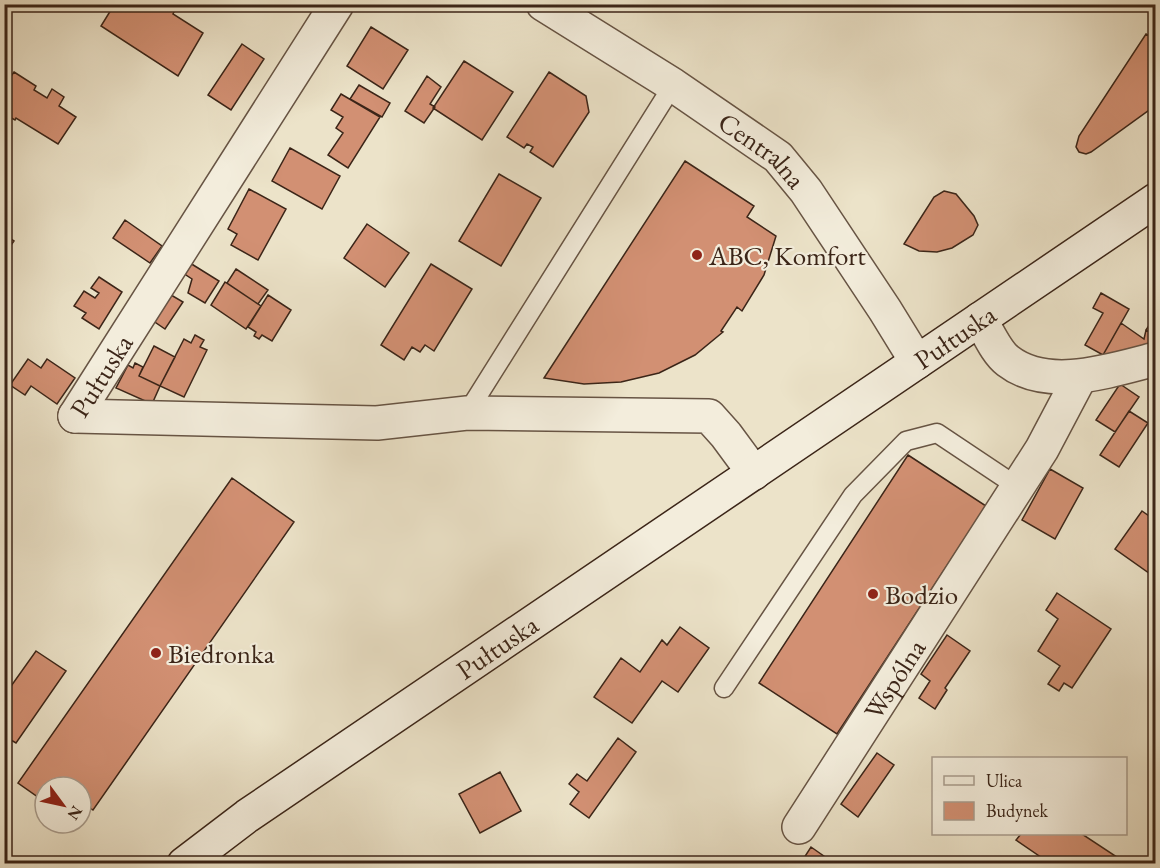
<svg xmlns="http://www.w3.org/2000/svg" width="1160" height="868" font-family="'EB Garamond',serif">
  <rect width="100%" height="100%" fill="#ece3c9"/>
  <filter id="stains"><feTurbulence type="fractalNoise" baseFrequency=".00333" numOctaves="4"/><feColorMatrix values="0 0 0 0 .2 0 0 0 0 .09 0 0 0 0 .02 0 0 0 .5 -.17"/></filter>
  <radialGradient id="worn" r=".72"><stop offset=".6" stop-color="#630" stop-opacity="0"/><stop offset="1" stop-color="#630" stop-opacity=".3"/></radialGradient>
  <path fill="#d29073" stroke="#3b2518" stroke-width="1.5" d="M118 4H162L172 11 173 9 175 10 173 14 203 33 178 76 101 26 114 5 117 6Z
    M371 27 408 50 383 89 347 66Z
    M1146 34 1156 40V105L1091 152 1086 154 1079 152 1076 147 1079 136Z
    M242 44 264 59 231 110 208 95Z
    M464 61 513 92 482 140 433 108Z
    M14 72 36 86 34 90 47 98 52 89 64 97 59 106 76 117 58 144 16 118 15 120 4 114V86Z
    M549 72 586 96 589 112 553 167 530 152 533 147 527 144 524 148 507 137Z
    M427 76 441 87 430 104 435 107 424 123 405 111Z
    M359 85 390 103 382 117 350 99Z
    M341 94 380 117 348 168 328 155 343 133 336 128 343 117 331 110Z
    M290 148 340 176 322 209 272 181Z
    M685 161 754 206 747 217 776 236 764 275 742 311 737 307 721 331 723 332 695 355 659 373 621 382 584 384 544 378Z
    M499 174 541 198 501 266 459 241Z
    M249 189 286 209 258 260 231 245 237 234 228 229Z
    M944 191 956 194 974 216 978 225 973 235 952 248 937 252 919 251 904 244 934 197Z
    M125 220 162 246 150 263 113 238Z
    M367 224 409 253 385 287 344 258Z
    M4 234 14 241 4 255Z
    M190 263 219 281 205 303 188 293 192 279 183 273Z
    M431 264 472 289 434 351 425 345 420 352 412 347 404 360 381 345Z
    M236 269 268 290 258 304 227 283Z
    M99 277 122 292 99 329 82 318 86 313 74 306 84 291 95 298 99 293 91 288Z
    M225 282 261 306 246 329 211 305Z
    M166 292 183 302 165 329 149 318Z
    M1101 293 1129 309 1103 355 1085 345 1103 313 1093 308Z
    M268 295 291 310 272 341 262 335 259 339 254 336 256 332 248 327Z
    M1156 315V335L1146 330Z
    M1121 323 1144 339 1146 330 1156 335V348L1102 361 1103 355Z
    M195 335 204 340 200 347 207 350 184 397 160 386 184 339 191 343Z
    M154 346 175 357 160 386 139 376Z
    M28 359 41 368 47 359 75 378 57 404 31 386 25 395 10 385Z
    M135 363 143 367 139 376 160 386 152 404 116 388 128 365 133 368Z
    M1120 384 1139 397 1115 432 1096 420Z
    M1129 411 1148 423 1119 467 1100 455Z
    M908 455 986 506 837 734 759 683Z
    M1050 469 1083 488 1055 539 1022 520Z
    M232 478 294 522 93 810 81 802V787H45V802L18 783Z
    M1142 511 1156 521V578L1115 549Z
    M1057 593 1111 629 1072 688 1064 683 1059 691 1048 684 1060 666 1038 651 1058 619 1046 610Z
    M680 627 709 648 678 692 662 681 632 723 594 697 621 658 640 672 662 640 667 645Z
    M947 635 970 651 945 688 947 690 935 709 919 698 930 681 921 674Z
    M36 651 66 671 16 743 4 736V696Z
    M618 738 636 752 589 818 570 804 579 792 569 784 577 774 587 781Z
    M877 753 894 765 858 817 841 804Z
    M500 772 521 811 480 833 459 794Z
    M1021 834H1082L1123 861 1122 864H1051L1016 840Z
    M811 847 828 859 825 864H800Z"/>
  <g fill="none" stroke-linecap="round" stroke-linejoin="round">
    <defs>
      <path id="lane" d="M467 413 673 85
        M724 688 853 495 906 441 937 433 1018 487"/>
      <g id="street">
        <path id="s1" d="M543 4 673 85 778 157 806 191 885 310 917 362"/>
        <path d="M980 319C988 332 996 352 1008 361 1048 392 1112 370 1156 359"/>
        <path d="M75 416 377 423 467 413 709 416 726 435 754 473"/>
        <path id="s2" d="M75 416 337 4"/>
        <path id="s3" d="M799 827 1042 449 1080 377"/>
      </g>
      <g id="secondary">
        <path id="s4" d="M184 864 247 816 1156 200"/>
      </g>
    </defs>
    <use href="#lane" stroke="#675444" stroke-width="21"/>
    <use href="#street" stroke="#675444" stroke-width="36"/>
    <use href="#secondary" stroke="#3b2518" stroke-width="36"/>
    <use href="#lane" stroke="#f3eddc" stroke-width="18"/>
    <use href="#street" stroke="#f3eddc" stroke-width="33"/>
    <use href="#secondary" stroke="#f3eddc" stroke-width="33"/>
  </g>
  <g fill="#8f2418" stroke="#f3eddc" stroke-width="2">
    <circle cx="697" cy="255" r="6"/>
    <circle cx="873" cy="594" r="6"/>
    <circle cx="156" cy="653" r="6"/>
  </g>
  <g text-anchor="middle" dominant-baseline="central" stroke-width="4.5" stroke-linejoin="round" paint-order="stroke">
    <g font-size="27" fill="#3b2518" stroke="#f3eddc">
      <text stroke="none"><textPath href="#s1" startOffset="264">Centralna</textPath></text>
      <text stroke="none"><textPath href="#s4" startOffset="934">Pułtuska</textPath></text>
      <text stroke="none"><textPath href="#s2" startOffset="48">Pułtuska</textPath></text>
      <text stroke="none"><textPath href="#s4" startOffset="381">Pułtuska</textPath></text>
      <text stroke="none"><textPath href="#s3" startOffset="176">Wspólna</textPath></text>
    </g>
    <g font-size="27" fill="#3b2518" stroke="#f3eddc" text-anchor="start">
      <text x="709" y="255">ABC, Komfort</text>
      <text x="885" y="594">Bodzio</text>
      <text x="168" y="653">Biedronka</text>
    </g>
  </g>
  <rect width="1160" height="868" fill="none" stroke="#ece3c9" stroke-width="24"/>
  <rect x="6" y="6" width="1148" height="856" fill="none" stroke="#3b2518" stroke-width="3"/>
  <rect x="12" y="12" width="1136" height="844" fill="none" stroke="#3b2518" stroke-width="1.5"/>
  <rect x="932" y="757" width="195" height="78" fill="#f3eddc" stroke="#a99d8e" stroke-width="1.5"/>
  <rect x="944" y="776" width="30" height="9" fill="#f3eddc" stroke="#a99d8e" stroke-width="1.5"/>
  <text x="986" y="787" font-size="18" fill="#3b2518">Ulica</text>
  <rect x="944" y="802" width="30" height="18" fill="#d29073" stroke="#a99d8e" stroke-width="1.5"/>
  <text x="986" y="817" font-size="18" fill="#3b2518">Budynek</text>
  <g transform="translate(63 805) rotate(123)"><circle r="28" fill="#f3eddc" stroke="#a99d8e" stroke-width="1.5"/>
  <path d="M0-4.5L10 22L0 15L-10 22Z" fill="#8f2418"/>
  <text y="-9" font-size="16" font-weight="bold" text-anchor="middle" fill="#3b2518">N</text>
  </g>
  <rect width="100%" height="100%" filter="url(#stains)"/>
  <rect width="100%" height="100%" fill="url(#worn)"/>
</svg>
